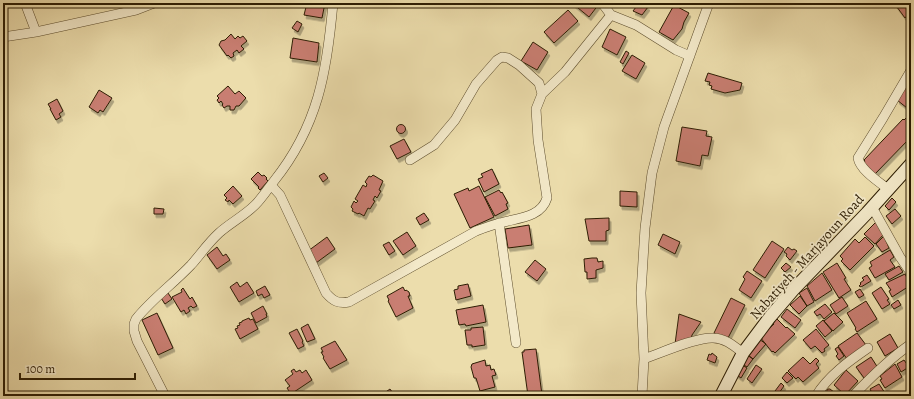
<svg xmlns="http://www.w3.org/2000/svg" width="914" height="399" font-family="Alegreya,serif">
  <defs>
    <filter id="shadow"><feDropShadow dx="2" dy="3.5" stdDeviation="0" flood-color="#0004"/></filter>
  </defs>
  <rect width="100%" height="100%" fill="#ecddac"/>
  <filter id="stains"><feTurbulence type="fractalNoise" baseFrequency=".005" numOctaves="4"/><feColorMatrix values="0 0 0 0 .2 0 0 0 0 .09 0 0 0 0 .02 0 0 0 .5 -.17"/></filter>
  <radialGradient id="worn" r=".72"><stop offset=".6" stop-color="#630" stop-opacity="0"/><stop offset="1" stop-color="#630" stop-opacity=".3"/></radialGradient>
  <path fill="#c97e72" stroke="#2d1d03" filter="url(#shadow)" d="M307 3H325L322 18 304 15Z
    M572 3H597L599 4 589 17Z
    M639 3H642L648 7 642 15 633 11Z
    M894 3H911V11L905 18Z
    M674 5 689 13 684 22 682 29 673 40 659 32Z
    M568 10 578 21 554 43 544 32Z
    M297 21 302 24 298 32 292 28Z
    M610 29 626 37 617 55 602 47Z
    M231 34 235 39 238 36 240 38 243 36 247 41 241 46 244 49 239 53 237 50 233 53 234 56 231 58 228 55 227 56 219 45 221 41 225 40Z
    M293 38 319 43 317 62 290 58Z
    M533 42 548 52 537 70 521 61Z
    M626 51 629 53 623 64 620 62Z
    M632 55 645 63 636 79 622 71Z
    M708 73 742 83 740 90 725 93 711 89 712 86 709 85 710 82 705 81Z
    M911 81V104L907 108 897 100 907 83 908 85Z
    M228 86 235 94 239 91 246 98 239 106H236L234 110H230V106H227L224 108 222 105 223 104 221 101 219 103 217 100 219 98 217 96Z
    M99 90 112 98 103 112 100 110 98 113 89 107Z
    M57 99 63 111 59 114 61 117 56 120 50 109H51L48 104Z
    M911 113V137L874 175 863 164 865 161 864 160 903 119 904 120Z
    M396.5 129a4.5 4.5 0 1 1 9 0a4.5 4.5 0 1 1-9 0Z
    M682 127 707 131 706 136 712 137 708 156 702 155 700 166 676 161Z
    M404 139 411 152 397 159 390 146Z
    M492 169 499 184 484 192 478 179 483 177 481 174Z
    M258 172 262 176 264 175 267 178 266 179 268 181 260 190 258 188 259 187 251 179Z
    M324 173 328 178 323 182 319 176Z
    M373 175 383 181 379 190 381 191 377 198 375 196 373 200 375 201 370 209 368 208 364 216 359 213 358 214 352 211 353 209 351 207 354 201 356 203 358 201 355 199 363 185 366 187 367 184 365 182 369 176 371 177Z
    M233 186 242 196 233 204 229 200 228 202 225 200 227 198 224 195Z
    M479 186 494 217 470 228 454 194 468 188 469 191Z
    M499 190 501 193 502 192 508 203 506 204 508 209 495 216 485 197Z
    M620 191 637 192V207L620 206Z
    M892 198 896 202 889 210 885 206Z
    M154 208 164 209 163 214H154Z
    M895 209 901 216 892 224 886 216Z
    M424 213 429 220 420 225 416 218Z
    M609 218V230L606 231V241H589L585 219Z
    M878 220 883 235 875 244 864 234Z
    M529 225 532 245 508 248 505 229Z
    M407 232 416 246 403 255 393 241Z
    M663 234 680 242 675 254 658 245Z
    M884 236 889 248 882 252 876 244Z
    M327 237 335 249 316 263 308 251Z
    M865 237 874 246 850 270 841 261 843 259 840 256 855 239 859 243Z
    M772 241 784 249 765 278 753 270Z
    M389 242 395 251 389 255 383 245Z
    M217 247 223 256 226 254 230 260 217 269 207 255Z
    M788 247 792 250 794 249 797 251 790 260 786 256 787 254 784 252Z
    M890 250 894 257 890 260 895 267 875 278 869 268 872 266 870 262Z
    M592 258H597L598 262 603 261V268L596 270V278L587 279V272H585L584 259Z
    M535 260 546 269 537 281 525 272Z
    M786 263 791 267 785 272 781 268Z
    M837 263 846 278 844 279 851 290 839 298 823 272Z
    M899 266 903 272 889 280 885 274Z
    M747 271 762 281 751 298 739 290 745 279 743 277Z
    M822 273 832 290 815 301 807 286Z
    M905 274 911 285 892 297 889 291 891 290 886 283Z
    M867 275 871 281 861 287 859 286 861 284 860 283 864 280 862 278Z
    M237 282 240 287 247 282 254 293 239 302 230 287Z
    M468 284 471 296 456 300 454 290 458 289V286Z
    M265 286 270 295 264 298 262 294 258 296 256 291Z
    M403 287 405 291 406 290 409 292 410 296H408L413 308 396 317 388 301 389 300 387 296Z
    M881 287 889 299 887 300 890 304 882 309 872 293Z
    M183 288 190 299 192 297 197 306 193 308 191 306 188 308 190 311 186 314 184 310 181 312 172 297 182 292 181 290Z
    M807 288 814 302 807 306 799 293Z
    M860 289 864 295 859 298 855 292Z
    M168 293 172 299 165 304 161 298Z
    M800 296 807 306 799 314 790 305Z
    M842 297 848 306 836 314 830 305Z
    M731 298 745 305 728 338 720 337 714 333Z
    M898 300 901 305 894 309 891 305Z
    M866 301 877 319 857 332 855 329 856 328 847 313Z
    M825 304 832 312 824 319 820 314 817 316 814 312Z
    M483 305 486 322 466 326 465 324 459 325 456 310Z
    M263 306 267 314H266L267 317 256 323 251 313Z
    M787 309 801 320 795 328 781 317Z
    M157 313 173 348 158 355 142 320Z
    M834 313 843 322 833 331 824 321Z
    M679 314 701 322 692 335 691 339 675 344Z
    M249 318 250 320 253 319 258 329 240 339 235 329 238 328 237 326 240 325 239 323 242 322V321Z
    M777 319 786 328 787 327 795 334 775 353 773 351 772 352 760 337 774 324 773 323Z
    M823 320 832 331 825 337 816 326Z
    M308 324 315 339 307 342 301 328Z
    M483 327 485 345 472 347V345H467L465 330H471V328Z
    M297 329 303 341 302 342 304 346 298 349 289 333Z
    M816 329 829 345 824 349 825 351 822 353 815 346 811 349 803 340Z
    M857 333 866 345 847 359 838 346Z
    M890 334 898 348 885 356 877 342Z
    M759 339 766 344 753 359 747 354Z
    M335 341 347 360 330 369 323 358 324 357 321 352H323L321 348Z
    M838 347 844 356 839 360 836 356 838 354 835 349Z
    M536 349 542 395 528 396 522 352H524V350Z
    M712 353 717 357 715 363 707 360 709 354 711 355Z
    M747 355 753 359 747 367 741 363Z
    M803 357 810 364 816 358 819 361 816 364 819 368 803 382 798 377 796 379 788 371Z
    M871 357 878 368 864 378 856 367Z
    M485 360 486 366 490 365 491 370 494 369 496 375 492 376 495 387 480 391 476 378H474L471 367 472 364Z
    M904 360 909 367 901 372 897 364Z
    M741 364 747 368 741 378 734 373Z
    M895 364 902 377 885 388 880 380 882 379 880 376Z
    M756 365 762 369 752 383 747 379Z
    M294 369 296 372 300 370 302 373 306 370 312 380 291 394 287 388 290 386 285 380 293 374 291 371Z
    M846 370 858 381 845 395 834 385Z
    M787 372 793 378 787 383 782 378Z
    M781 383 784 386 779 393 775 391Z
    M879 384 887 396H868L867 393 871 391 870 389Z
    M390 389 395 396H380Z
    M828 389H830L839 396H823Z
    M911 389V396H900L899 395Z"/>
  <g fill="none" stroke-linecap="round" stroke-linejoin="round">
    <defs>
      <path id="street" d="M25 3 36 32
        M602 3 611 15 636 25 676 50 690 56
        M3 37 36 32 136 10 154 3
        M410 160 434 145 455 120 476 84 497 60 502 57 508 58 519 65 539 83 542 94
        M271 185 280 195 326 293C333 301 338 304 349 302L476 231C484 228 492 225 500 223 517 218 541 218 547 198L538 140 536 109 542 94 565 72 611 15
        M888 189C879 182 860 170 858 158L883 118 910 72
        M872 207 900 257 911 273
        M499 223 516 343
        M644 359C661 353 696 337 713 338 725 338 734 346 743 353
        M165 396 137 341 134 331V324L136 319C152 299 173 284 191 265 200 255 208 243 219 233 230 223 244 216 255 205 262 198 267 190 274 181 318 126 327 72 333 3
        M642 396 644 359 641 293 645 228 652 173 664 127 709 3
        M816 396C828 376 849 361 868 348
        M853 396C871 377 889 359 911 344"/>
      <path id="secondary" d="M721 396 743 353 770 317 793 290 867 213 911 164"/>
    </defs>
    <use href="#street" stroke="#5d4d2d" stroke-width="10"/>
    <use href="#secondary" stroke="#2d1d03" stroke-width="14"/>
    <use href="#street" stroke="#f3e9c9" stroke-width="9"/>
    <use href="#secondary" stroke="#f3e9c9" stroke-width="12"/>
  </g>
  <g text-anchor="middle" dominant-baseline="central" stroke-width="3.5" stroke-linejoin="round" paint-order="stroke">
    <g font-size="14" fill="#2d1d03" stroke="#f3e9c9">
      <text transform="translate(807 257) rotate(-48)">Nabatiyeh - Marjayoun Road</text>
    </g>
  </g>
  <rect width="914" height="399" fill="none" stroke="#ecddac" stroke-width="16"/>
  <rect x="4" y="4" width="906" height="391" fill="none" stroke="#2d1d03" stroke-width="2"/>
  <rect x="8" y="8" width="898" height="383" fill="none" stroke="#2d1d03"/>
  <path d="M20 373v6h115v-6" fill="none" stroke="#2d1d03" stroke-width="2"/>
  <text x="26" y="373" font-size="12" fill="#2d1d03" stroke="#f3e9c9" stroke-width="3" paint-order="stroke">100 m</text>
  <rect width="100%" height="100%" filter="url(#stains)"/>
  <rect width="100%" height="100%" fill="url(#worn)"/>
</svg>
